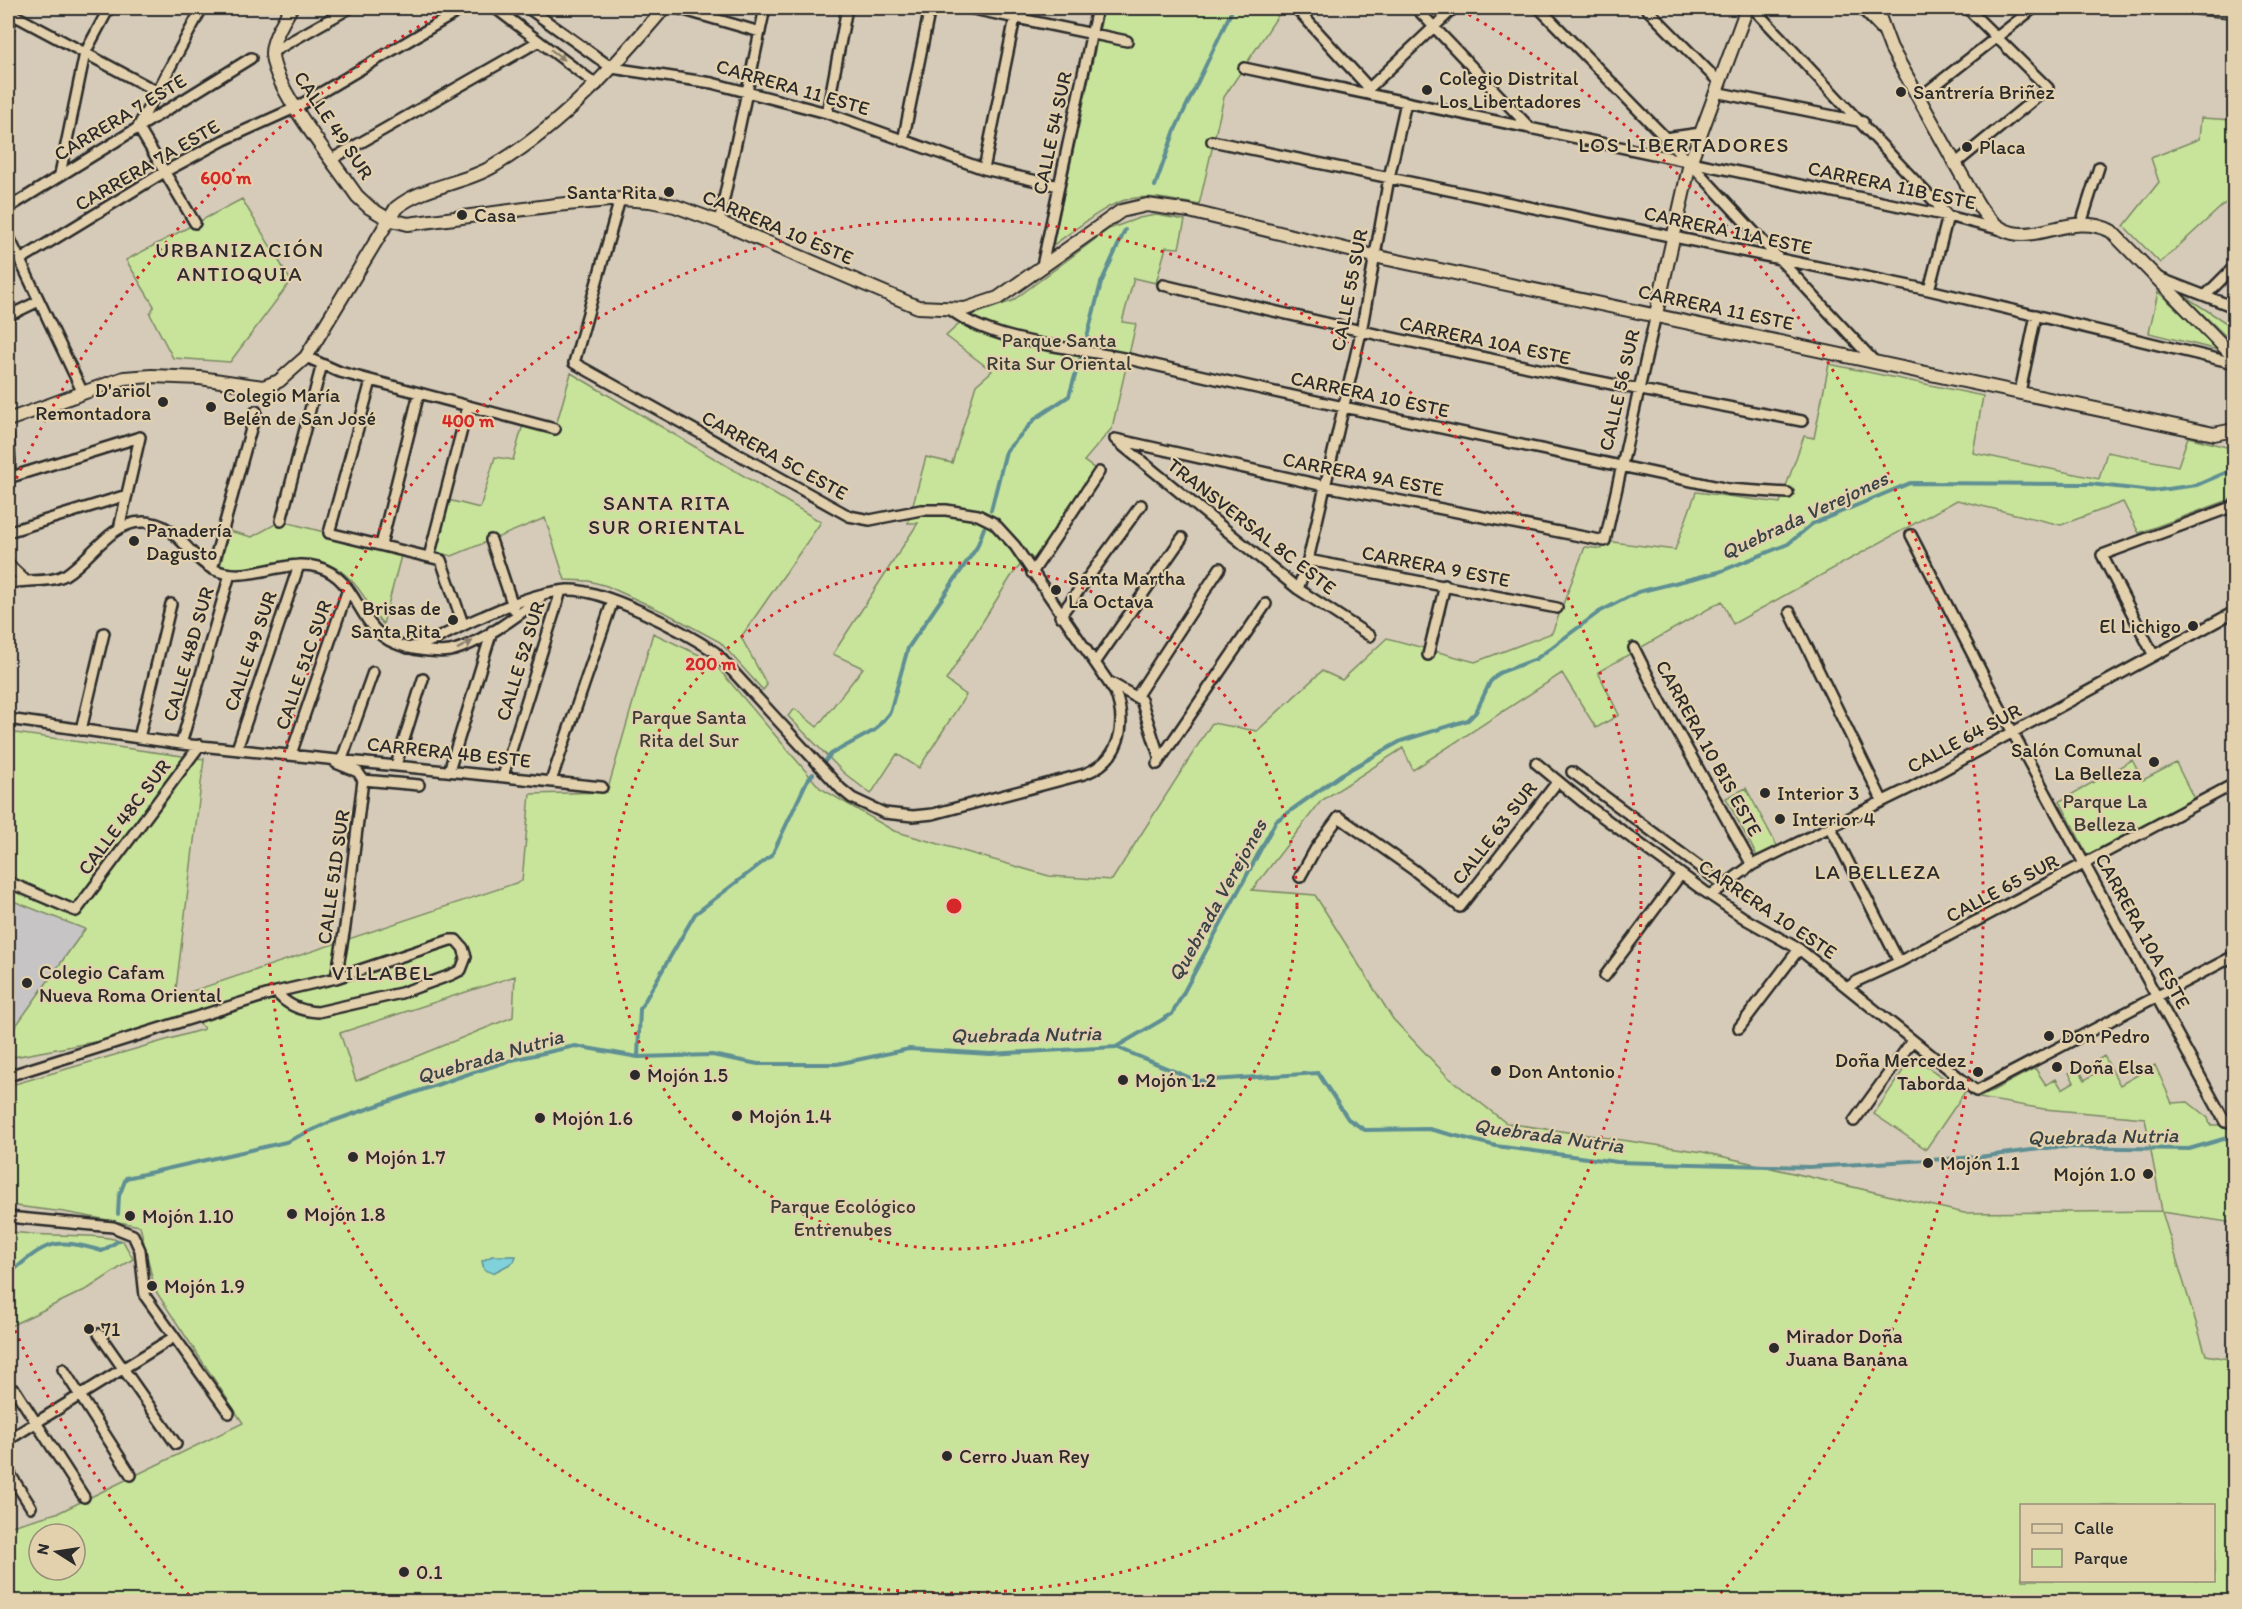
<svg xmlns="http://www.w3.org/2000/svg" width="2242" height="1609" font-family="Itim,sans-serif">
  <rect width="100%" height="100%" fill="#d6cbb8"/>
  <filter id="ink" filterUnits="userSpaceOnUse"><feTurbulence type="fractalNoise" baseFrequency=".0167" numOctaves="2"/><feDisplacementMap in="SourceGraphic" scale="12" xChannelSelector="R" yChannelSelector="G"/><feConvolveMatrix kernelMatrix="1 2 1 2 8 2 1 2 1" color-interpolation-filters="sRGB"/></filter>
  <g filter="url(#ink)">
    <path fill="#c6c4c4" d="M8 897 88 926 8 1037Z"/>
    <path fill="#c8e49b" stroke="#7a8863" stroke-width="1.5" fill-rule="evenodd" d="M1104 8H1283L1224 97 1199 205C1177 201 1151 194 1129 199 1105 204 1074 231 1053 245Z
      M2201 118 2234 120V195L2160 263 2124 226 2159 182 2151 158 2199 139Z
      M242 199 291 281 230 362 173 358 150 314 154 306 126 260Z
      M1156 215 1185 220 1179 248 1166 247 1156 283 1134 278 1122 322 1136 324 1112 428 1084 461 1095 469 1035 560 1029 555 1012 575 946 680 966 695 919 768 897 754 871 794 844 773 788 716 795 709 817 727 863 668 833 654 918 523H908L926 457 952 463 976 385 992 371 946 336 967 317 1012 301 1109 229 1139 218Z
      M2158 292 2222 351 2149 333Z
      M2183 295 2234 328V344Z
      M1829 364 1983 396 1973 453 2099 479 2107 452 2178 466 2188 437 2234 449V498L2139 533 2123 502 2061 525 1957 500 1733 624 1722 601 1598 672 1619 715 1596 728 1562 673 1413 770 1403 748 1321 801 1252 890 1315 895 1393 1019 1448 1077 1506 1123 1703 1152 1964 1213 2162 1211 2145 1118 2044 1109 1979 1098 2035 1068 2046 1085 2056 1079 2062 1089 2074 1082 2069 1073 2078 1068 2085 1080 2097 1072 2093 1063 2104 1056 2120 1085 2155 1065 2172 1103 2188 1102 2208 1118 2210 1125H2234V1223L2162 1212 2206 1355 2234 1360V1601H8V1527L60 1512 243 1423 155 1290 140 1226 64 1212 8 1205V1086L204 1029 194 1014 121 1037 8 1058V1037L85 929 8 899V732L204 759 175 997 522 881 530 794 607 792 653 633 712 661 820 788 894 831 1049 876 1112 880 1212 723 1257 731 1322 671 1342 680 1387 638 1475 662 1552 633 1585 547 1602 549 1605 541 1675 550 1696 492 1780 503 1804 436 1814 438ZM515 976 513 1017 356 1081 340 1033ZM2022 1506H2214V1580H2022ZM39 1534H75V1570H39Z
      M571 373 821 522 741 637 767 685 763 690 720 642 668 614 607 586 589 581 565 580 545 518 452 556 435 552 448 500 480 508 495 457 513 460 524 421 555 429Z
      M281 521 402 552 383 624C370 610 364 592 350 579 310 539 263 576 220 567L229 531 252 537Z
      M2132 760 2143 780 2176 763 2194 799 2089 858 2060 801Z
      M1746 788 1777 846 1758 858 1726 798Z
      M1912 1057 1965 1092 1926 1149 1874 1114Z
      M8 1231C46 1239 85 1231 123 1241L133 1259 89 1288 8 1327Z"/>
    <path fill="#80d1d9" stroke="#5e8f93" stroke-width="1.5" d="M492 1256H516L514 1262 493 1273 484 1270 482 1261Z"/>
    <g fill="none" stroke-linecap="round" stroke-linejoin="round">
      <path stroke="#5e8f93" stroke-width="4" d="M1155 186 1175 130 1233 8
        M1086 341 1101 283 1125 230
        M991 510 1006 451 1036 418 1069 396 1080 359
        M826 760 831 754 875 730 890 712 908 648 977 547 984 528
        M1116 1047 1172 1014 1276 821 1342 774 1401 741 1468 720 1476 712 1490 682 1499 673 1536 659 1599 612 1638 592 1719 572 1788 544 1812 524 1910 483 2090 484 2152 491 2197 485 2234 469
        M638 1057 640 1009 695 914 772 855 807 781 813 774
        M118 1214 119 1196 126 1178 286 1142 330 1122 465 1075 512 1060 575 1046 638 1057 712 1055 758 1064H837L909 1049 990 1054 1116 1047 1198 1081 1318 1073 1348 1119 1365 1130 1429 1129 1496 1146 1617 1162 1809 1167 1979 1157 2055 1147 2189 1149 2234 1136
        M8 1275C45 1243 53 1236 102 1251L118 1241"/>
      <defs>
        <path id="street" d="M495 8 597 85
          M528 8 612 68 712 83 827 113 984 169 1059 186
          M677 8 760 32
          M968 8 1127 41
          M1296 8 1369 88
          M1416 8 1531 129
          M1539 8 1690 163 1874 361
          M1646 8 1719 82
          M1753 8 1948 216 1929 290
          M1861 8 1882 30
          M8 12 158 92
          M8 30 14 8
          M272 52 350 8
          M1244 68 1948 216 1998 229
          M1715 92 1863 122
          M1364 93 1454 8
          M1919 98 2034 8
          M827 113 847 8
          M1665 138 1701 133
          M903 141 930 8
          M1212 141 1929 290 2234 363
          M332 159 539 41
          M1955 164 2048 88 1967 8
          M984 169 1017 8
          M60 174 85 53 109 8
          M8 208 251 58
          M719 222 765 8
          M195 223 138 127 202 8
          M2081 224 2099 167
          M8 235 82 391
          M20 260 166 171 224 140 295 108 464 8
          M1042 266 1097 8
          M2159 278 2234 307
          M1163 285C1375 336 1588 381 1802 421
          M2206 295 2234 267
          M951 310C996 345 1078 347 1133 360 1331 406 1529 446 1728 489L1788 493
          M8 316 39 301
          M306 357 340 372 555 429
          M371 381 329 533 441 560 463 624
          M2020 392 2036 315
          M8 437 10 461 8 489
          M1115 439 1325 486 1605 541 1656 314
          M1117 441 1298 589 1370 636
          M8 478 140 437 119 529
          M281 521 322 364
          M8 532 127 495
          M1911 535 2013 733 2225 1122 2234 1117
          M491 540 514 609
          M381 545 419 393
          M429 557 468 406
          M1308 560 1557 608
          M8 564 24 579
          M212 569 256 411
          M1032 573 1099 472
          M8 584C26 578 48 584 65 575 90 560 110 522 142 522 178 521 187 558 215 570 248 584 284 558 318 567 346 575 354 601 369 622 381 639 395 645 414 649 426 651 439 653 450 651 478 645 518 616 540 598
          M1298 589 1308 560 1361 332 1389 178 1406 102
          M1790 612 1882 800
          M1060 616 1141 505
          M408 648C436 642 458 626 484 616 509 605 539 592 567 590 604 588 683 631 715 652L841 789 852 798 884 813 913 816 933 814 1084 774C1120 761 1128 725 1115 692L1015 546 994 523 978 515 946 510H921L870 520 849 516 574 363 620 199
          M1634 648 1661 702 1752 865
          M2153 654 2102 555 2234 506
          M1428 655 1445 585
          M1095 663 1182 538
          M1111 683 1141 700 1160 759
          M1136 697 1220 568
          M8 719 181 744 602 787
          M81 730 104 633
          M139 738 171 604
          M181 744 230 574
          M237 749 299 565
          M296 755 291 754 348 589
          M342 759 373 672
          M336 763 358 772 363 780
          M1536 763 1588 806 1704 891 1747 920 1799 949 1976 1091 2234 956
          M1157 764 1266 604
          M396 765 423 679
          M449 771 492 631
          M1572 772 1724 885
          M503 776 561 591
          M363 780 419 785
          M551 781 613 600
          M1831 828 1899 962
          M1300 877 1316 848 1339 817 1414 870 1460 907 1558 781
          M8 882 76 911 200 745
          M1711 895 1752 865 1912 787 2234 612
          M1605 976 1681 874
          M336 978 345 927 363 780
          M1848 988 1855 982 1899 962 2234 784
          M1739 1028 1799 949
          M8 1076 276 992 336 978 450 940H456L463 948 466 957 461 970 451 975 401 993 318 1012C301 1011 287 1006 276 992
          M1854 1121 1912 1041
          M8 1217 113 1227 133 1235 140 1250 145 1296 229 1413
          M99 1334 176 1444
          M63 1369 131 1475
          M15 1390 84 1497
          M8 1440 174 1337
          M8 1471 31 1507"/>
        <path id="secondary" d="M291 8C284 21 272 38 272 54 273 88 336 165 357 196L370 208 388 219 408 224 556 205 620 199 650 201 675 206 719 222 918 307 965 309 998 298 1121 211 1147 205 1189 211 1374 256 2214 434 2234 430
          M1876 8 1891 48 1976 201C2016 270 2059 205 2111 231L2234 357
          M2198 8 2234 11
          M1656 314 1690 163 1747 8
          M8 420 124 378 152 376 200 378 263 387 279 381 306 357 396 208C424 185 466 184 497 164 562 125 616 65 664 8"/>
      </defs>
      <use href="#street" stroke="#2b2b2b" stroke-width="14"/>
      <use href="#secondary" stroke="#2b2b2b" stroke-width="16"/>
      <use href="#street" stroke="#e3d1ae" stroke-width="9"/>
      <use href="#secondary" stroke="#e3d1ae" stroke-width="12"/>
    </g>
    <defs><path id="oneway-solid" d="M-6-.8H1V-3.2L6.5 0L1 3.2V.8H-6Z" transform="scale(1.5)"/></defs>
    <g fill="#877e6c">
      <use href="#oneway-solid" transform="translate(558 55) rotate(37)"/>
      <use href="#oneway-solid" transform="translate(465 645) rotate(-27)"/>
    </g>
  </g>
  <g fill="none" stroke="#d62828" stroke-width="3" stroke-dasharray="3 6">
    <circle cx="954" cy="906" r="343"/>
    <circle cx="954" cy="906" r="687"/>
    <path d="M189 1595A1030 1030 0 0 1 9 1317M9 495A1030 1030 0 0 1 447 10M1461 10A1030 1030 0 0 1 1719 1595"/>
  </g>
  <g fill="#2b2b2b" stroke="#e3d1ae" stroke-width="2">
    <circle cx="1427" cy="90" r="6"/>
    <circle cx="1901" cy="92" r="6"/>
    <circle cx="1967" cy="147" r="6"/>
    <circle cx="669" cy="192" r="6"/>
    <circle cx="462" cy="215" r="6"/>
    <circle cx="163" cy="402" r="6"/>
    <circle cx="211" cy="407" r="6"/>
    <circle cx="134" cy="541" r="6"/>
    <circle cx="1056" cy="590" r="6"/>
    <circle cx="453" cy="620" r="6"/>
    <circle cx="2193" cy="626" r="6"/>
    <circle cx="2154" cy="762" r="6"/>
    <circle cx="1765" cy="793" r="6"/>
    <circle cx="1780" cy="819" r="6"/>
    <circle cx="27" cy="983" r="6"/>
    <circle cx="2049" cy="1036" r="6"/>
    <circle cx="2057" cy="1067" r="6"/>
    <circle cx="1496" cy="1071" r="6"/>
    <circle cx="1978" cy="1072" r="6"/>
    <circle cx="635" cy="1075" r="6"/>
    <circle cx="1123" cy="1080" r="6"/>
    <circle cx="737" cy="1116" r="6"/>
    <circle cx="540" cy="1118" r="6"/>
    <circle cx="353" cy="1157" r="6"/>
    <circle cx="1928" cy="1163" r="6"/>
    <circle cx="2148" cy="1174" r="6"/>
    <circle cx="292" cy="1214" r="6"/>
    <circle cx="130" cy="1216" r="6"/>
    <circle cx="152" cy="1286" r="6"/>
    <circle cx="89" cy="1329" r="6"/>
    <circle cx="1774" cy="1348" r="6"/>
    <circle cx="947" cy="1456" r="6"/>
    <circle cx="404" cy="1572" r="6"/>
  </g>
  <g text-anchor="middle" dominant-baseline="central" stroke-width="4.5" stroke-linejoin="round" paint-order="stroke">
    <g font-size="20" fill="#2b2b2b" stroke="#e3d1ae" text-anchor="start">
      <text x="1439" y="78">Colegio Distrital<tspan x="1439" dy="23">Los Libertadores</tspan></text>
      <text x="1913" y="92">Santrería Briñez</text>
      <text x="1979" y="147">Placa</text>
      <text x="657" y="192" text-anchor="end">Santa Rita</text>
      <text x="474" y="215">Casa</text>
      <text x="151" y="390" text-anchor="end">D'ariol<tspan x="151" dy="23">Remontadora</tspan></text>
      <text x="223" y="395">Colegio María<tspan x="223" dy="23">Belén de San José</tspan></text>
      <text x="146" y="530">Panadería<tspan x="146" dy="23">Dagusto</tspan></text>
      <text x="1068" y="578">Santa Martha<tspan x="1068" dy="23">La Octava</tspan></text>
      <text x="441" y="608" text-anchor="end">Brisas de<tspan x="441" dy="23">Santa Rita</tspan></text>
      <text x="2181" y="626" text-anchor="end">El Lichigo</text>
      <text x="2142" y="750" text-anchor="end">Salón Comunal<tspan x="2142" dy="23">La Belleza</tspan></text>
      <text x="1777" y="793">Interior 3</text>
      <text x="1792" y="819">Interior 4</text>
      <text x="39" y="972">Colegio Cafam<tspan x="39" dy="23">Nueva Roma Oriental</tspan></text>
      <text x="2061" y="1036">Don Pedro</text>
      <text x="1966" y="1060" text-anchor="end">Doña Mercedez<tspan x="1966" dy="23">Taborda</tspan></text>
      <text x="2069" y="1067">Doña Elsa</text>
      <text x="1508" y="1071">Don Antonio</text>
      <text x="647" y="1075">Mojón 1.5</text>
      <text x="1135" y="1080">Mojón 1.2</text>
      <text x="749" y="1116">Mojón 1.4</text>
      <text x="552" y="1118">Mojón 1.6</text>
      <text x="365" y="1157">Mojón 1.7</text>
      <text x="1940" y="1163">Mojón 1.1</text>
      <text x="2136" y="1174" text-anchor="end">Mojón 1.0</text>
      <text x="304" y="1214">Mojón 1.8</text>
      <text x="142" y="1216">Mojón 1.10</text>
      <text x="164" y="1286">Mojón 1.9</text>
      <text x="101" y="1329">71</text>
      <text x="1786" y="1336">Mirador Doña<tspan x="1786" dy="23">Juana Banana</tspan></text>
      <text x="959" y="1456">Cerro Juan Rey</text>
      <text x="416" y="1572">0.1</text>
    </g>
    <g font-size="20" fill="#2b2b2b" stroke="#e3d1ae">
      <text transform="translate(793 87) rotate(16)">CARRERA 11 ESTE</text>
      <text transform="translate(120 117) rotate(-31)">CARRERA 7 ESTE</text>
      <text transform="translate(334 125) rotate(56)">CALLE 49 SUR</text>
      <text transform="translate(1052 133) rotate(-78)">CALLE 54 SUR</text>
      <text transform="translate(147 165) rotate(-30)">CARRERA 7A ESTE</text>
      <text transform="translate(1892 185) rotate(12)">CARRERA 11B ESTE</text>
      <text transform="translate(778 227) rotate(23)">CARRERA 10 ESTE</text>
      <text transform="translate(1728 230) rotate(12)">CARRERA 11A ESTE</text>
      <text transform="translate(1349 290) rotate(-79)">CALLE 55 SUR</text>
      <text transform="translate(1716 307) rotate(12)">CARRERA 11 ESTE</text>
      <text transform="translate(1485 340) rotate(12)">CARRERA 10A ESTE</text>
      <text transform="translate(1619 390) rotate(-77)">CALLE 56 SUR</text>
      <text transform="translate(1370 394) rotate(12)">CARRERA 10 ESTE</text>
      <text transform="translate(775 455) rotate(29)">CARRERA 5C ESTE</text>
      <text transform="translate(1363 474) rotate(11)">CARRERA 9A ESTE</text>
      <text transform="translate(1252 526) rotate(38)">TRANSVERSAL 8C ESTE</text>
      <text transform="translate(1436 566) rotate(11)">CARRERA 9 ESTE</text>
      <text transform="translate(250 651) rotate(-71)">CALLE 49 SUR</text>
      <text transform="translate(188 654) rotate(-74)">CALLE 48D SUR</text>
      <text transform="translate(520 661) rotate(-73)">CALLE 52 SUR</text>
      <text transform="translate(303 665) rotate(-71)">CALLE 51C SUR</text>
      <text transform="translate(1964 738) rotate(-28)">CALLE 64 SUR</text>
      <text transform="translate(1709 748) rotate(61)">CARRERA 10 BIS ESTE</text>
      <text transform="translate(449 752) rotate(6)">CARRERA 4B ESTE</text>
      <text transform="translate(124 817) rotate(-53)">CALLE 48C SUR</text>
      <text transform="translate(1494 833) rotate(-52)">CALLE 63 SUR</text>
      <text transform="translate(333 877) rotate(-82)">CALLE 51D SUR</text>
      <text transform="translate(2002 888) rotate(-28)">CALLE 65 SUR</text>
      <text transform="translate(1768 909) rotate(34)">CARRERA 10 ESTE</text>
      <text transform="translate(2143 931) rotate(61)">CARRERA 10A ESTE</text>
    </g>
    <g font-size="20" fill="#3b3e36" stroke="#e3d1ae">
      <text x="1059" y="340">Parque Santa<tspan x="1059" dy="23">Rita Sur Oriental</tspan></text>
      <text x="689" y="717">Parque Santa<tspan x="689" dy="23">Rita del Sur</tspan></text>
      <text x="2105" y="801">Parque La<tspan x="2105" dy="23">Belleza</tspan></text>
      <text x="843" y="1206">Parque Ecológico<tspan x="843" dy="23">Entrenubes</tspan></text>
    </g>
    <g font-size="21" letter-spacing="1.5" fill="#2b2b2b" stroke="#e3d1ae">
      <text x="1684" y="144">LOS LIBERTADORES</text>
      <text x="240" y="249">URBANIZACIÓN<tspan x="240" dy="24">ANTIOQUIA</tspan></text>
      <text x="667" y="502">SANTA RITA<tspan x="667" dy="24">SUR ORIENTAL</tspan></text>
      <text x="1878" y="871">LA BELLEZA</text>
      <text x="383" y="972">VILLABEL</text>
    </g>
    <g font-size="21" font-style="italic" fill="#384445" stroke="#e3d1ae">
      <text transform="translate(1804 515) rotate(-25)">Quebrada Verejones</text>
      <text transform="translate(1217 900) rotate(-61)">Quebrada Verejones</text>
      <text transform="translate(1026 1034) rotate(-1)">Quebrada Nutria</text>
      <text transform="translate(490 1056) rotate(-16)">Quebrada Nutria</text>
      <text transform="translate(1549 1135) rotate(8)">Quebrada Nutria</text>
      <text transform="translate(2103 1136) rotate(-1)">Quebrada Nutria</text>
    </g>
  </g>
  <circle cx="954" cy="906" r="9" fill="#d62828" stroke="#e3d1ae" stroke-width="3"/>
  <g font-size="18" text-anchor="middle" font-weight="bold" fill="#d62828" stroke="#e3d1ae" stroke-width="4.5" stroke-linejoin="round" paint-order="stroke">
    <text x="226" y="184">600 m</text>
    <text x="468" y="427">400 m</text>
    <text x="711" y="670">200 m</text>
  </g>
  <rect width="2242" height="1609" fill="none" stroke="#e3d1ae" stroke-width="30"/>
  <rect x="15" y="15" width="2212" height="1579" fill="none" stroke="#2b2b2b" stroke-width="2" filter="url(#ink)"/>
  <rect x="2020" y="1504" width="195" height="78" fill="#e3d1ae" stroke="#998f7a" stroke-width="1.5"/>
  <rect x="2032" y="1524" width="30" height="9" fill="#e3d1ae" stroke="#998f7a" stroke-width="1.5"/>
  <text x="2074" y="1534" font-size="18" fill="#2b2b2b">Calle</text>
  <rect x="2032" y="1549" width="30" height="18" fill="#c8e49b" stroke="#998f7a" stroke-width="1.5"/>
  <text x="2074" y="1564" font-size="18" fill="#2b2b2b">Parque</text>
  <g transform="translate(57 1552) rotate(282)"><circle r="28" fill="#e3d1ae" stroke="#998f7a" stroke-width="1.5"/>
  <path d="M0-4.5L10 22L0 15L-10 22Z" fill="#2b2b2b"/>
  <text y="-9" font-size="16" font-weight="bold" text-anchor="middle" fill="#2b2b2b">N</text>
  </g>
</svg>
